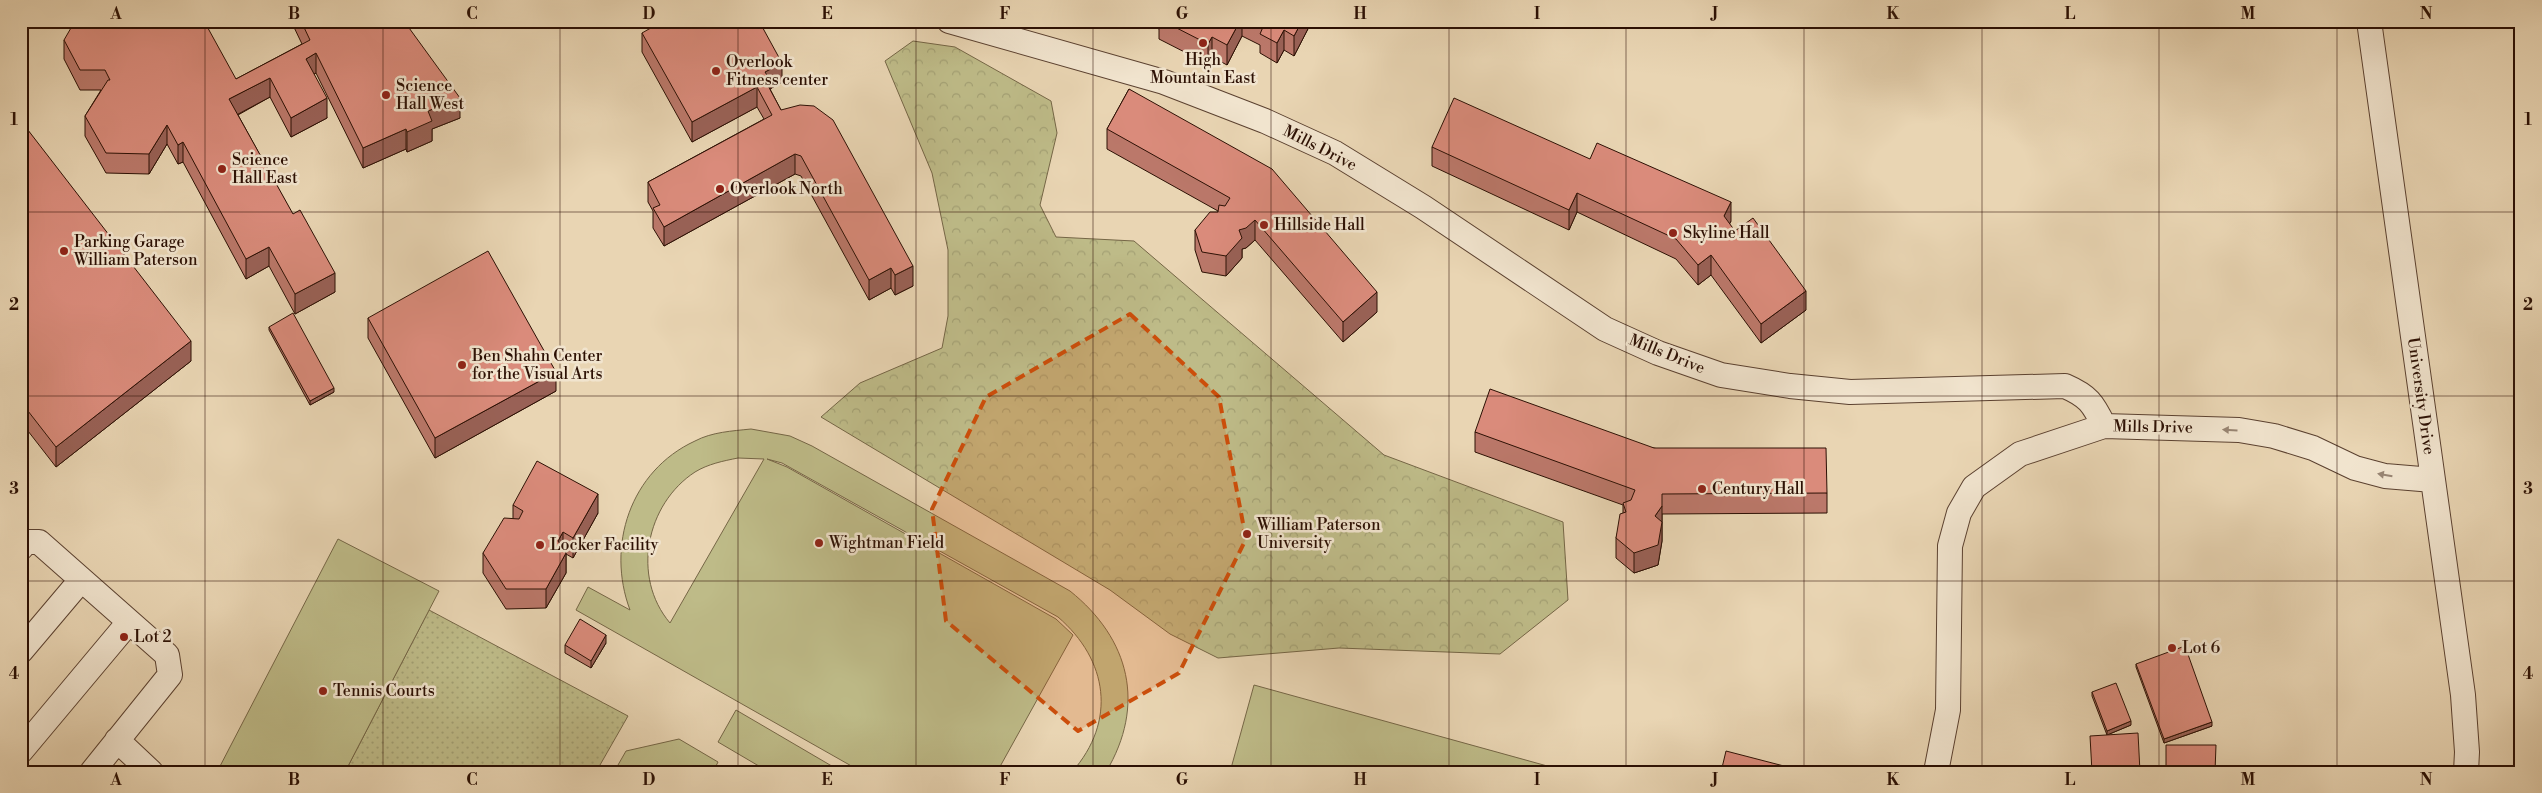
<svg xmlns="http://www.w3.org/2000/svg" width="2542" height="793" font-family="'Libre Bodoni',serif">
  <defs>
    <pattern id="grass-dots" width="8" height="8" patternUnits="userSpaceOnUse" patternTransform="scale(1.25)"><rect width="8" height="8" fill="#bebb88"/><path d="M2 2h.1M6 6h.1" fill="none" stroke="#a3a074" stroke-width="1.8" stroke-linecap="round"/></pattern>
    <pattern id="forest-crowns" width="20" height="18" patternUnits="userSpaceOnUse" patternTransform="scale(1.25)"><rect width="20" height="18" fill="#bebb88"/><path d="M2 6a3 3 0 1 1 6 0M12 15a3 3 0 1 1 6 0" fill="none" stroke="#a3a074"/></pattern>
  </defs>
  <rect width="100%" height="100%" fill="#e9d5b3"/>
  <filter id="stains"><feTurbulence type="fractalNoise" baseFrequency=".004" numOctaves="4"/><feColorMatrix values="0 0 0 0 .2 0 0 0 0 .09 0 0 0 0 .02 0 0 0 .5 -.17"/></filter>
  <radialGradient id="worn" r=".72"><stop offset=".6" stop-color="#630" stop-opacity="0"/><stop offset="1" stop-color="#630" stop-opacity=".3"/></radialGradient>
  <path fill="url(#grass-dots)" stroke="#756646" d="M429 610 628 716 596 772H345Z"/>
  <path fill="url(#forest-crowns)" stroke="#756646" d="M913 41 955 47 1051 101 1057 133 1040 205 1056 237 1134 241 1384 455 1563 522 1568 600 1500 654 1339 648 1218 658 1170 634 1110 590 821 417 860 383 942 348 948 316V250L932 173 885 61Z"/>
  <path fill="#bebb88" stroke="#756646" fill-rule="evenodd" d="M751 429 790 436 812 446 1070 591C1130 639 1146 705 1106 772H1072C1117 721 1108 660 1058 617L782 463 767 459 787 467 1056 619 1073 635 997 772H862L576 610 588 587 630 610C606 546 630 471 695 441 712 432 732 431 751 429ZM738 458 764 459 670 623C631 577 646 504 695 472 708 464 723 461 738 458Z
    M338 539 439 591 345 772H217Z
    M1254 685 1569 772H1230Z
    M736 710 842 772H769L718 742Z
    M679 739 718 762 713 772H614L626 751Z"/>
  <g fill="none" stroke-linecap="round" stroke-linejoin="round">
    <defs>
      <path id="minor" d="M949 21 1164 82 1265 121 1335 153 1423 207 1605 329 1658 353 1721 375 1790 386 1850 392 2065 386C2088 396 2093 403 2104 426
        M2369 21 2463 695 2467 752 2466 772
        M21 548 26 542H39L167 655 170 675 92 772
        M21 651 81 580
        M117 740 151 772
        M21 751 129 622
        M1936 772 1948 710 1950 546 1959 513 1974 487 2020 454 2104 426 2239 430 2274 436 2313 448 2355 468 2385 476 2433 480"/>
    </defs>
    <use href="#minor" stroke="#5b4130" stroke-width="26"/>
    <use href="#minor" stroke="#f1e4ce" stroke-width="24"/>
  </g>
  <path fill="#bb786a" stroke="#2c1004" d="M291 21H404L460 118 432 129V141L407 152 406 149 363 168 316 73 314 74 327 118 291 137 270 97 238 115 335 292 295 314 269 266 246 279 183 162 178 164 167 144 149 174 106 173 85 136V116L101 90H80L64 59V40L236 79 302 44Z
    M1148 21H1312L1294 56 1284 50 1277 63 1260 53V45L1242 36 1227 65 1212 57 1208 64 1159 39V29L1148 23Z
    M642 33 782 82 770 89 781 110 913 286 895 295 891 288 869 300 801 176 795 174 664 246 653 228V211L648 202V182L764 119 757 107 692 142 642 52Z
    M1129 89 1377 312 1343 342 1255 240 1246 248 1242 249V258L1226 276 1202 272 1195 250V230L1218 212V211L1107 149V129Z
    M21 121 191 361 56 467 21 422Z
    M1432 147 1731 221 1729 224 1735 231 1806 310 1761 343 1711 275 1698 285 1676 259 1577 212 1569 230 1432 166Z
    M368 318 556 391 435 458 368 338Z
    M269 327 334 392 310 405 269 330Z
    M1475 432 1654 448 1827 493V513L1662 514V541L1658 565 1634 573 1616 558V538L1623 513V505L1475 452Z
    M513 505 598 513 573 558 566 554V573L546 608 506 609 483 573V553L513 519Z
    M606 643 591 668 565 653V645Z
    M2136 664 2212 726 2164 743 2136 667Z
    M2092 692 2131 725 2107 735 2092 696Z"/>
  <path fill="#996156" stroke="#2c1004" d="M1240 21H1242V36L1227 65V45Z
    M1302 21H1312L1294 56V36Z
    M1284 30V50L1277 63V43Z
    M1212 37V57L1208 64V44Z
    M316 53V73L306 78V59Z
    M782 63V82L770 89V100L765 72Z
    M270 78V97L229 119V99Z
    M757 87V107L692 142V122Z
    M327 98V118L291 137V118Z
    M460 98V118L432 129V141L407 152V132L428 111Z
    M167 125V144L149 174V154Z
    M406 129V149L363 168V148Z
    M183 142V162L178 164V145Z
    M795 154V174L664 246V227Z
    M1577 193V212L1569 230V210Z
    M1731 202V221L1724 236V216Z
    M1255 220V240L1246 248 1242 249V258L1226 276V256L1239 230Z
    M269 247V266L246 279V259Z
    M1711 255V275L1698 285V265Z
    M913 266V286L895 295V275Z
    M891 268V288L869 300V280Z
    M335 273V292L295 314V294Z
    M1806 291V310L1761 343V324Z
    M1377 292V312L1343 342V322Z
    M191 341V361L56 467V447Z
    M556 372V391L435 458V438Z
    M334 388V392L310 405V401Z
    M598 494V513L573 558V538Z
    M1662 506V541L1658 565 1634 573V553L1655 516Z
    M563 532V552L558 541Z
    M566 553V573L546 608V589Z
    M606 635V643L591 668V661Z
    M2131 721V725L2107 735V731Z
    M2212 722V726L2164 743V739Z"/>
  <path fill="#da8b7b" stroke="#2c1004" d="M75 21H204L236 79 310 40 301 21H404L460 98 428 111 432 121 407 132 406 129 363 148 316 53 306 59 327 98 291 118 270 78 229 99 293 214 300 210 335 273 295 294 269 247 246 259 183 142 178 145 167 125 149 154 106 153 85 116 108 80H110L105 70H80L64 40Z
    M663 21H759L782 63 765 72 770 80 766 82 781 110 800 105 814 106 833 120 913 266 895 275 891 268 869 280 801 156 795 154 664 227 653 208 660 205 648 182 772 115 757 87 692 122 642 33Z
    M1163 21H1240L1227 45 1212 37 1208 44Z
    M1251 21H1302L1294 36 1284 30 1277 43 1260 34 1263 27Z
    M1129 89 1272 169 1377 292 1343 322 1255 220 1246 228 1239 230 1242 238 1226 256 1202 252 1195 230 1210 212H1218L1219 205 1225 206 1230 198 1107 129Z
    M1454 98 1590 159 1597 143 1731 202 1724 216 1735 231 1753 218 1806 291 1761 324 1711 255 1698 265 1676 239 1577 193 1569 210 1432 147Z
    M21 121 191 341 56 447 21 402Z
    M488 251 556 372 435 438 368 318Z
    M293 313 334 388 310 401 269 327Z
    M1490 389 1654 448H1826L1827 493 1662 494V506L1655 516 1662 522 1658 545 1634 553 1616 538 1620 514 1626 512 1623 503 1631 500 1635 490 1475 432Z
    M537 461 598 494 573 538 563 532 558 541 566 553 546 589H506L483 553 504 518 519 519 523 511 513 505Z
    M580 619 606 635 591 661 565 645Z
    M2185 646 2212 722 2164 739 2136 664Z
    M2116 683 2131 721 2107 731 2092 692Z
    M2138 733 2140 772H2092L2090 736Z
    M2166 745H2216L2215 772H2166Z
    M1726 751 1807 772H1721Z"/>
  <defs><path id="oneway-solid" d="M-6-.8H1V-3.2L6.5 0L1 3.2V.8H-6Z" transform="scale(1.25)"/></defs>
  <g fill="#988573">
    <use href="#oneway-solid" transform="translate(2230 430) rotate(-177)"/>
    <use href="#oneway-solid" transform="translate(2385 475) rotate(-170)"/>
  </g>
  <path fill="#cc4e0b" fill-opacity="0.2" stroke="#cc4e0b" stroke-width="4" stroke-dasharray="10 6" stroke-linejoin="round" d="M1130 314 1219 397 1246 539 1179 673 1078 731 946 621 932 509 986 397Z"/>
  <path fill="none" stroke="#2c1004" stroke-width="1" stroke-opacity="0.55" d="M205 21V772M383 21V772M560 21V772M738 21V772M916 21V772M1093 21V772M1271 21V772M1449 21V772M1626 21V772M1804 21V772M1982 21V772M2159 21V772M2337 21V772M21 212H2521M21 396H2521M21 581H2521"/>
  <g fill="#8f2418" stroke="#f1e4ce" stroke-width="2">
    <circle cx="1203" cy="43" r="5"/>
    <circle cx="716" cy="71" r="5"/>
    <circle cx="386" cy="95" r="5"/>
    <circle cx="222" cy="169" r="5"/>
    <circle cx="720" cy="189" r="5"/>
    <circle cx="1264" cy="225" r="5"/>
    <circle cx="1673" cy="233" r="5"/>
    <circle cx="64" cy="251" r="5"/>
    <circle cx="462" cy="365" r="5"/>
    <circle cx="1702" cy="489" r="5"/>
    <circle cx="1247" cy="534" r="5"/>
    <circle cx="819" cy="543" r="5"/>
    <circle cx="540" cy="545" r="5"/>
    <circle cx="124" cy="637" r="5"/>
    <circle cx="2172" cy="648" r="5"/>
    <circle cx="323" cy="691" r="5"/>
  </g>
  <g text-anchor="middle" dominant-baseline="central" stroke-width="5" stroke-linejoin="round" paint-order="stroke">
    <g font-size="16" fill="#2c1004" stroke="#f1e4ce" text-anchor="start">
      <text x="1203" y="60" text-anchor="middle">High<tspan x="1203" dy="18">Mountain East</tspan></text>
      <text x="726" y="62">Overlook<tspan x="726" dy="18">Fitness center</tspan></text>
      <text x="396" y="86">Science<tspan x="396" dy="18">Hall West</tspan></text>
      <text x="232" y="160">Science<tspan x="232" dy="18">Hall East</tspan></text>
      <text x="730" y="189">Overlook North</text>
      <text x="1274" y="225">Hillside Hall</text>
      <text x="1683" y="233">Skyline Hall</text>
      <text x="74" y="242">Parking Garage<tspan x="74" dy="18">William Paterson</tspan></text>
      <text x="472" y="356">Ben Shahn Center<tspan x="472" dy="18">for the Visual Arts</tspan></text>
      <text x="1712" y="489">Century Hall</text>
      <text x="1257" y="525">William Paterson<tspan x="1257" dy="18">University</tspan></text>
      <text x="829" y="543">Wightman Field</text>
      <text x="550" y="545">Locker Facility</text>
      <text x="134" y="637">Lot 2</text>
      <text x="2182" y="648">Lot 6</text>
      <text x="333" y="691">Tennis Courts</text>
    </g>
    <g font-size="16" fill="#2c1004" stroke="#f1e4ce">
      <text transform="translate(1320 148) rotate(27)">Mills Drive</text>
      <text transform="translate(1667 354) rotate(22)">Mills Drive</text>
      <text transform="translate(2421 396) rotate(82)">University Drive</text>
      <text transform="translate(2153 427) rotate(1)">Mills Drive</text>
    </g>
  </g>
  <rect width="2542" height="793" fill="none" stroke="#e9d5b3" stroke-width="55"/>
  <rect x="28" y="28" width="2486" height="738" fill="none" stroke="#2c1004" stroke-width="2"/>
  <g font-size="16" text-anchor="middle" font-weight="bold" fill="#2c1004">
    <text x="116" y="19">A</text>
    <text x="294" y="19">B</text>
    <text x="472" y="19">C</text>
    <text x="649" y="19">D</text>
    <text x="827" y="19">E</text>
    <text x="1005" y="19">F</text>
    <text x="1182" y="19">G</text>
    <text x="1360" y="19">H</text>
    <text x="1537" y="19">I</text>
    <text x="1715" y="19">J</text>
    <text x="1893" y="19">K</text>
    <text x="2070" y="19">L</text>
    <text x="2248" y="19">M</text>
    <text x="2426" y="19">N</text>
    <text x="14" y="125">1</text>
    <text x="2528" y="125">1</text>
    <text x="14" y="310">2</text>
    <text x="2528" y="310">2</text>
    <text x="14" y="494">3</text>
    <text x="2528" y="494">3</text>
    <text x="14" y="679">4</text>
    <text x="2528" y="679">4</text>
    <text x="116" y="785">A</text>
    <text x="294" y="785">B</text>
    <text x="472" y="785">C</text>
    <text x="649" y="785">D</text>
    <text x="827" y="785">E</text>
    <text x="1005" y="785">F</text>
    <text x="1182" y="785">G</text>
    <text x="1360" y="785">H</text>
    <text x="1537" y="785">I</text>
    <text x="1715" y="785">J</text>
    <text x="1893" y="785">K</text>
    <text x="2070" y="785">L</text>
    <text x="2248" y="785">M</text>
    <text x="2426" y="785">N</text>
  </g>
  <rect width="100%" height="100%" filter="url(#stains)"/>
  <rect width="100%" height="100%" fill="url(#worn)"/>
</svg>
